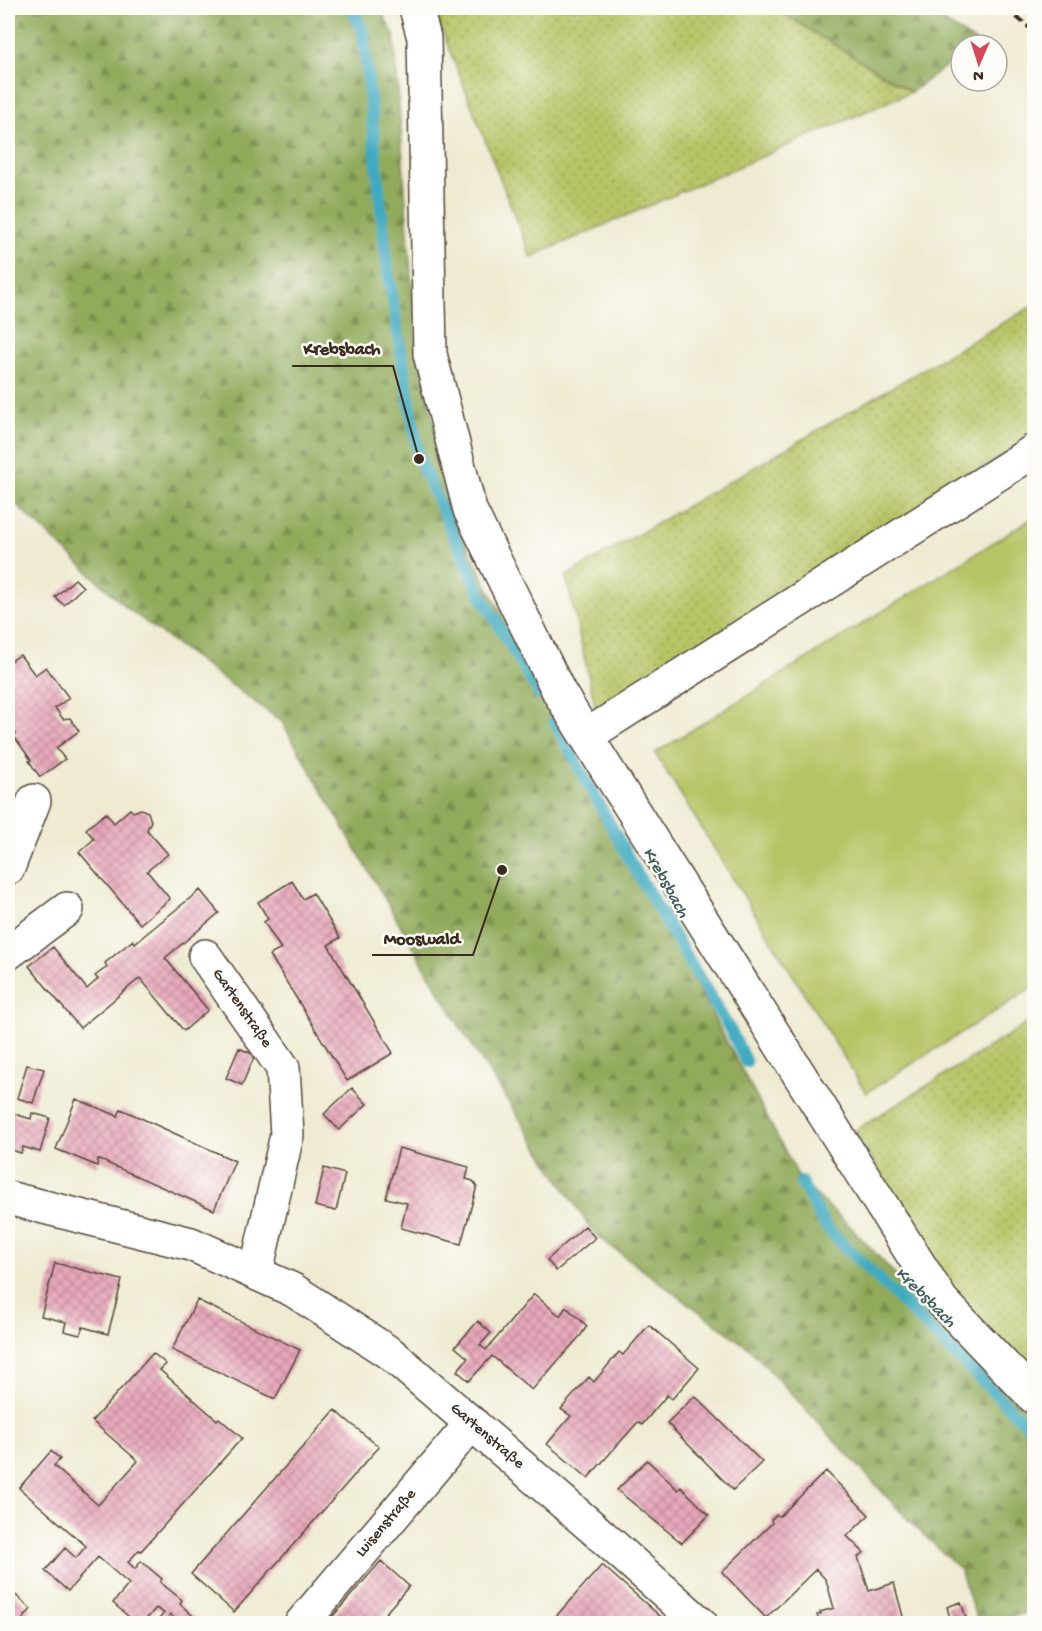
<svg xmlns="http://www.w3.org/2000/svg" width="1042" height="1631" font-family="'Gochi Hand',sans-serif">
  <defs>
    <pattern id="forest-firs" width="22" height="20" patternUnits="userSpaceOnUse" patternTransform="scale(1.5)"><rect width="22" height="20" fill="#91aa5b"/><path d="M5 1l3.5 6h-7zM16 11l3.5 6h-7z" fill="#788b4b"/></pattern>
    <pattern id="park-dots" width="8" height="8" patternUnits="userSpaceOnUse" patternTransform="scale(1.5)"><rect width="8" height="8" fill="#b7c466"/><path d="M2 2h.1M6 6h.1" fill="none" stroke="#969f53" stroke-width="1.8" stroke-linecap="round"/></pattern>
    <pattern id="building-cross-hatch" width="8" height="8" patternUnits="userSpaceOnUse" patternTransform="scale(1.5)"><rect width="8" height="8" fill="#e8a8bb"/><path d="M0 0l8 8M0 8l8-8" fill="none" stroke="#bd8997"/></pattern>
  </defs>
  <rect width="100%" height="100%" fill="#fdfcf7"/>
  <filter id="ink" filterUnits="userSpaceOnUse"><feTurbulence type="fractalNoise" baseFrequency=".0167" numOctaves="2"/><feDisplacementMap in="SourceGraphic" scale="12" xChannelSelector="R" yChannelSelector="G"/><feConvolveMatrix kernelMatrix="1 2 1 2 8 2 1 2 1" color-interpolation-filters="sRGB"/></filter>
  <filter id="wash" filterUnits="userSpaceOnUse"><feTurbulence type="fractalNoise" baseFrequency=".008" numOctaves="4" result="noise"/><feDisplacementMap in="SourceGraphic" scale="24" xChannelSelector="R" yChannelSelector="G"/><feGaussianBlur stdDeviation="1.35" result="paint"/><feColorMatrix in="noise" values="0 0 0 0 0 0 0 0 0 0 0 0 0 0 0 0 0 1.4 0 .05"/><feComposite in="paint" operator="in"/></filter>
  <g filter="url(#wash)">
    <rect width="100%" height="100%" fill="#efebd3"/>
    <path fill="#b7c466" stroke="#797742" stroke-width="1.5" d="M1034 517V987L866 1093 655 753Z"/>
    <path fill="url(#forest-firs)" stroke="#666a3c" stroke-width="1.5" d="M8 8H379L394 34 416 344 455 520 529 670 801 1181 851 1227 947 1330 1030 1399 1034 1420V1611L989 1623H978L960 1569 911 1523 750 1349 594 1234 455 1019 282 722 128 609 8 497Z
      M774 8H922L978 43 975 45H961V55L911 92Z"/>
    <path fill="url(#park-dots)" stroke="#797742" stroke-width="1.5" d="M433 8H774L911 92 531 257Z
      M1034 305V436L596 710 566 576Z
      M1034 1019V1386L950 1285 854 1131Z"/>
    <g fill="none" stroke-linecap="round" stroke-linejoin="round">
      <path stroke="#41aac0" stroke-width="12" d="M351 8 363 30 387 265 419 459 483 599 540 695
        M554 721 633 866 732 1033 746 1062
        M801 1182 826 1227 1034 1432"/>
    </g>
    <g id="blocks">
      <path fill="url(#building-cross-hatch)" d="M75 579 83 587 64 605 55 597Z
        M20 655 35 675 46 667 69 698 55 708 63 719 70 718 79 731 56 748 65 759 40 777 29 761 31 760 13 735 16 734 10 727H8V663Z
        M130 809 133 812 141 809 148 812 151 821 147 830 168 854 147 871 170 899 140 924 79 852 94 839 86 829 106 813 114 823Z
        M292 881 303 899 313 893 340 938 328 945 393 1053 347 1081 270 955 281 949 264 922 268 919 258 902Z
        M200 890 219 913 165 958 208 1010 184 1031 140 978 80 1028 29 966 53 947 87 989 98 979 95 976 107 967 105 963 133 940 135 943Z
        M239 1048 255 1055 242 1085 226 1078Z
        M27 1065 44 1069 33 1103 17 1098Z
        M352 1088 367 1104 339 1130 324 1114Z
        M76 1099 118 1116 121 1109 235 1161 214 1210 98 1159 97 1166 56 1149Z
        M8 1112 31 1119 32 1113 50 1118 40 1152 23 1147 21 1153 8 1149Z
        M399 1148 469 1167 466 1179 473 1181 477 1186 461 1244 401 1228 407 1203 386 1198Z
        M324 1168 345 1174 336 1211 315 1206Z
        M585 1226 595 1238 556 1271 547 1260Z
        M55 1263 122 1280 108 1334 83 1327 80 1335 64 1331 66 1322 41 1316Z
        M534 1294 560 1316 566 1307 587 1326 581 1335 532 1390 492 1356 469 1381 457 1371 468 1358 455 1347 478 1321 491 1333 480 1345 486 1350Z
        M197 1300 300 1350 275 1399 172 1350Z
        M649 1325 699 1368 672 1399 667 1395 642 1425 638 1422 588 1478 547 1444 571 1416 561 1409 589 1377 594 1382 619 1352 623 1355Z
        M153 1353 166 1364 160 1370 217 1420 219 1418 242 1438 141 1551 139 1550 128 1562 135 1569 141 1561 162 1579 160 1582 182 1600 180 1604 202 1624H180L170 1614 168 1617 175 1624H155L164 1613 156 1608 142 1624H137L113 1603 129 1584 98 1557 68 1591 45 1571 65 1548 76 1558 86 1546 19 1488 51 1451 60 1459 54 1466 98 1505 138 1461 92 1421Z
        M695 1396 762 1462 733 1490 667 1423Z
        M335 1410 379 1447 234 1612 191 1574Z
        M647 1460 678 1490 681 1487 709 1515 682 1543 617 1490Z
        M826 1471 869 1515 847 1536 864 1553 858 1557 869 1591 894 1583 905 1624H820L817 1615 821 1614 820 1612 834 1608 826 1580 816 1569 766 1618 722 1572 772 1523 771 1520 776 1515 780 1516Z
        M381 1561 409 1586 376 1624H326Z
        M602 1565 669 1624H549Z
        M8 1588 31 1609 19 1624H8Z
        M961 1602 966 1618 951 1622 947 1607Z"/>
    </g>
  </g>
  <g filter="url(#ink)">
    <use href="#blocks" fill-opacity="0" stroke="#564739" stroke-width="1.5"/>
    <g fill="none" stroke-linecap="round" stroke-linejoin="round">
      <defs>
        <g id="minor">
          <path d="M416 8 424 38 430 354 470 510 559 692 586 736 1034 451"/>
          <path d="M586 736 942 1301 1034 1397"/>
          <path d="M8 868 34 801"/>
          <path d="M8 953 67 909"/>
          <path id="s1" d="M205 956 283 1068 287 1135 256 1272"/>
          <path id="s2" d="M8 1198 191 1244 293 1290 391 1354 593 1528 701 1624"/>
          <path id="s3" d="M301 1624 472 1423"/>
        </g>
      </defs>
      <use href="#minor" stroke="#564739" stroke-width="36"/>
      <use href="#minor" stroke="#fff" stroke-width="33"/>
      <path stroke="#3b2a1e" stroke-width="4.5" stroke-dasharray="9 4.5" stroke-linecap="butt" d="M1006 8 1034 31"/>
    </g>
  </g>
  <g text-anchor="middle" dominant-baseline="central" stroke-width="5" stroke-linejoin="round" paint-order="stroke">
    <g font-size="16" fill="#3b2a1e" stroke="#fdfcf7">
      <text stroke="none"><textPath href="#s1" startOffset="64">Gartenstraße</textPath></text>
      <text stroke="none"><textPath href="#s2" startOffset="544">Gartenstraße</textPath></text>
      <text stroke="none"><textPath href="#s3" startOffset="132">Luisenstraße</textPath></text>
    </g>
    <g font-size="18" font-style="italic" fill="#3d5d5f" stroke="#fdfcf7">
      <text transform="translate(665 883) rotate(61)">Krebsbach</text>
      <text transform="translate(925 1298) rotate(45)">Krebsbach</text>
    </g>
  </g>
  <path fill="none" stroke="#3b2a1e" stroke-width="2" d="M419 459L393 366H292M502 870L473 955H372"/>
  <g fill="#3b2a1e" stroke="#fdfcf7" stroke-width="2">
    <circle cx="419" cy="459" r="6"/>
    <circle cx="502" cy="870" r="6"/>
  </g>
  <g font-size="18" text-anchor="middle" font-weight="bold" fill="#3b2a1e" stroke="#fdfcf7" stroke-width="5" stroke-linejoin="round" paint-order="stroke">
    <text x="342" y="354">Krebsbach</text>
    <text x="422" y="944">Mooswald</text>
  </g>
  <rect width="1042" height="1631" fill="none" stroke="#fdfcf7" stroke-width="30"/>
  <g transform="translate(979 63) rotate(183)"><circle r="28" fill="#fdfcf7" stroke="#afa8a0" stroke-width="1.5"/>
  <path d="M0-4.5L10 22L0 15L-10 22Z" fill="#d1495b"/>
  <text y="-9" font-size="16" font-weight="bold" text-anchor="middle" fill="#3b2a1e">N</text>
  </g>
</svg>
